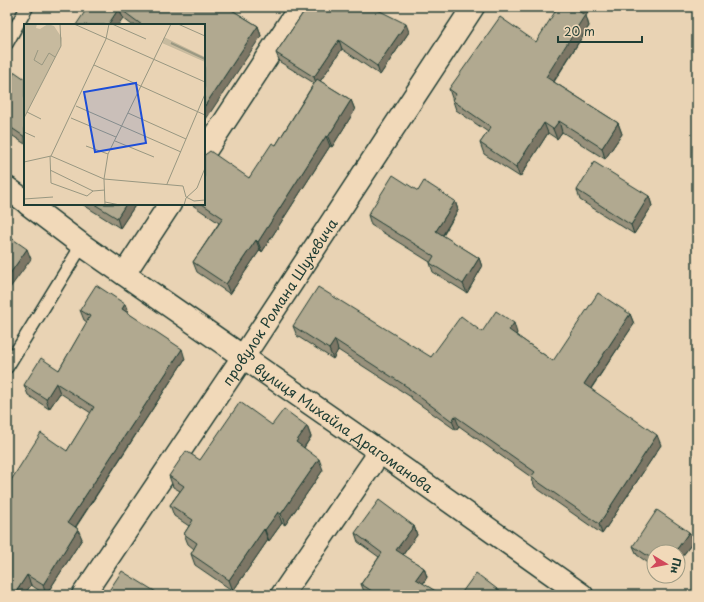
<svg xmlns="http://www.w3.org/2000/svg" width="704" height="602" font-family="'Playpen Sans',sans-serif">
  <rect width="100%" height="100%" fill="#e9d3b4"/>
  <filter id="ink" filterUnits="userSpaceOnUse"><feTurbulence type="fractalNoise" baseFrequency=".025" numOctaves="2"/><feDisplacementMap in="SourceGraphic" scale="8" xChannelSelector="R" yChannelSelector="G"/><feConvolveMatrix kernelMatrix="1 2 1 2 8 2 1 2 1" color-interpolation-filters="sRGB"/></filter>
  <g filter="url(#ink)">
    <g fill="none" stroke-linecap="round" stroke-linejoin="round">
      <defs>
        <path id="service" d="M7 43 27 7
          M7 367 82 245"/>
        <g id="minor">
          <path d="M204 153 300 7"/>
          <path d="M7 188 25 201"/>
          <path id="s1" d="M28 204 82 245 380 452 582 595"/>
          <path d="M124 274 170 204"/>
          <path id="s2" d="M83 595 243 357 473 7"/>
          <path d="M282 595 380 452"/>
        </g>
      </defs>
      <use href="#service" stroke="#1f3d34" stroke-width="15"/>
      <use href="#minor" stroke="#1f3d34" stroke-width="25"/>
      <use href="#service" stroke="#f1d9b9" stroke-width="12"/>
      <use href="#minor" stroke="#f1d9b9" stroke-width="22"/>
    </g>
    <path fill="#98917c" stroke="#1f3d34" d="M88 7H227L258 26 261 36 204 25H132L123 18Z
      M307 7 409 32 380 75 342 49 320 81 351 100 355 110 332 147 330 146 262 252 260 250 230 294 197 272 193 262 219 223 191 204H204L249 178 276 145 314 83 280 62 276 53Z
      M586 16 589 26 554 82 618 123 622 134 605 159 562 132 557 139 548 133 520 177 484 154 480 143 488 132 456 110 449 89 536 42Z
      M25 79V144L7 132V84Z
      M577 190 649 196 652 206 634 234 580 200Z
      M418 191 455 201 458 210 443 236 479 258 482 267 467 293 433 272 430 263V262L371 225 368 215Z
      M82 204H136L120 228Z
      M80 310 128 313 185 359 76 527 82 539 46 595 31 585 24 595H7L8 485 67 451 91 413 60 393 49 409 28 395 24 385 59 370 87 322 84 320Z
      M630 314 634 324 591 389 661 445 602 534 535 487 531 477 459 426 456 430 412 399 411 397 338 350 333 359 297 336 293 326 431 357 482 332 517 333 516 335 553 361Z
      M272 425 307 426 311 437 304 448 323 470 285 525 282 523 269 541 268 540 233 591 195 565 191 554 194 549 188 544 184 534 189 526 174 516 170 505 180 491 173 487 169 476Z
      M697 451V463L694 455Z
      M414 526 417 535 403 555 424 568 427 577 423 584 442 595H367L365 594 361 584 379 557 358 542 355 533Z
      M689 532 693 542 678 562V552H654V567L637 555 633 546Z"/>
    <path fill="#7c7665" stroke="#1f3d34" d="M581 7H591L586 16 589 26 550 87 546 77Z
      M119 8 123 18 118 25H108Z
      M406 24 409 32 380 75 377 66Z
      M258 26 261 36 204 122V107Z
      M339 40 342 49 317 86 314 77Z
      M351 100 355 110 332 147 328 137Z
      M559 121 562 132 557 139 553 129Z
      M544 123 548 133 520 177 516 167Z
      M618 123 622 134 605 159 602 148Z
      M326 136 330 146 262 252 258 242Z
      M649 196 652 206 634 234 631 225Z
      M455 201 458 210 439 241 436 231Z
      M126 204H136L120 228 117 218Z
      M256 240 260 250 230 294 226 284Z
      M27 249 31 259 7 292V278Z
      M479 258 482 267 467 293 463 284Z
      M125 304 129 314 122 309Z
      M630 314 634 324 587 394 584 384Z
      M514 323 517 333 512 340 509 330Z
      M335 340 338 350 333 359 329 349Z
      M182 349 185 359 72 532 68 522Z
      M56 383 60 393 49 409 46 399Z
      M455 416 459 426 456 430 452 421Z
      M307 426 311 437 300 453 296 442Z
      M657 435 661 445 602 534 599 524Z
      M319 459 323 470 285 525 281 514Z
      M278 512 282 523 269 541 265 530Z
      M414 526 417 535 399 560 396 550Z
      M78 529 82 539 46 595 43 585Z
      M264 529 268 540 233 591 229 580Z
      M689 532 693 542 678 562V552H675Z
      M424 568 427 577 420 589 416 579Z
      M27 575 31 585 24 595H14Z"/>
    <path fill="#b1a990" stroke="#1f3d34" d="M88 7H227L258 26 204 107V25H142L119 8 108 25H76Z
      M307 7H372L406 24 377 66 339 40 314 77 276 53Z
      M558 7H581L578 11 585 15 546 77 618 123 602 148 559 121 553 129 544 123 516 167 480 143 491 127 452 100 456 94 449 89 500 17 536 42Z
      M15 72 25 79V137L7 125V84Z
      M317 79 351 100 328 137 326 136 258 242 256 240 226 284 193 262 223 218 202 204H204V155L206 154 210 151 249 178 272 143 276 145Z
      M594 162 649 196 631 225 577 190Z
      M393 175 418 191 424 181 455 201 436 231 479 258 463 284 430 263 434 256 368 215Z
      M94 204H126L117 218Z
      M7 235 27 249 7 278Z
      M96 285 125 304 122 309 182 349 68 522 78 529 43 585 27 575 14 595H7V485H8L41 433 67 451 94 407 56 383 46 399 24 385 41 358 59 370 90 316 80 310Z
      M318 287 431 357 461 316 482 332 496 311 514 323 509 330 553 361 598 293 630 314 584 384 657 435 599 524 531 477 535 472 455 416 452 421 409 389V388L335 340 329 349 293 326Z
      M240 402 272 425 284 409 307 426 296 442 319 459 281 514 278 512 265 530 264 529 229 580 191 554 197 543 184 534 193 520 170 505 184 486 169 476 186 451 200 460Z
      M697 451V457L694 455Z
      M379 500 414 526 396 550 424 568 416 579 442 595H378L361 584 382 553 355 533Z
      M657 510 689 532 675 552H654V560L633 546Z
      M122 571 156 592 154 595H106Z
      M476 573 505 595H460Z"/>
  </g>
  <g text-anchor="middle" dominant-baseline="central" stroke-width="4" stroke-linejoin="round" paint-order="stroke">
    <g font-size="14" fill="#1f3d34" stroke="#f1d9b9">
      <text stroke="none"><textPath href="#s2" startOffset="353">провулок Романа Шухевича</textPath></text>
      <text stroke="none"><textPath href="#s1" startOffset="387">вулиця Михайла Драгоманова</textPath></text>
    </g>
  </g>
  <g transform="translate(24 24)">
    <rect width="181" height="181" fill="#e9d3b4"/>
    <path d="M0 0H13L12 4 16 5 24 0 30 2 38 14 37 22 0 94ZM140 13 181 33V38L138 19Z" fill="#c7ba9e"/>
    <path fill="none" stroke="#9b9983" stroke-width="2" d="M147 19 181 35"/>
    <path fill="none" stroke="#989781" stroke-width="1" d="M50 0 181 58M88 0 122 15M154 0 181 12M14 26 10 36 18 41 25 29 31 33M70 41 181 91M52 82 157 128M3 88 17 95M104 89 162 115M0 94 37 22 36 0M47 94 92 113M0 108 11 113M91 117 130 133M62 122 84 130M26 132 27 159 63 172 69 167M27 132 82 15 85 0M0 138 27 132 80 155 159 162 162 173 170 177 181 176M26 146 69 167 81 166M143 160 181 70M0 175 29 173M81 178 96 181M81 181 80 155 84 130 147 0M160 181 162 174 173 164 181 144"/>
    <path fill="#1d4ed8" fill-opacity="0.15" stroke="#1d4ed8" stroke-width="2" d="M112 59 122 119 71 128 60 68Z"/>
    <rect width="181" height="181" fill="none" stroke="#1f3d34" stroke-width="2"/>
  </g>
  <rect width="704" height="602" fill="none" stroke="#f1d9b9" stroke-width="24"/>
  <rect x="12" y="12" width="680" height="578" fill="none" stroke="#1f3d34" stroke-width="1.5" filter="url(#ink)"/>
  <g transform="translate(666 564) rotate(100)"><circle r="19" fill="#f1d9b9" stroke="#9d9b84"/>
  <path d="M0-3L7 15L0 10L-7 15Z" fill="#d1495b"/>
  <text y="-6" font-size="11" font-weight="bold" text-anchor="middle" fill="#1f3d34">Пн</text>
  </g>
  <path d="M558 36v6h84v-6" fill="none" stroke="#1f3d34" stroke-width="2"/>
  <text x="564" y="36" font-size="12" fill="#1f3d34" stroke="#f1d9b9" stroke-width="3" paint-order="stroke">20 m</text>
</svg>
